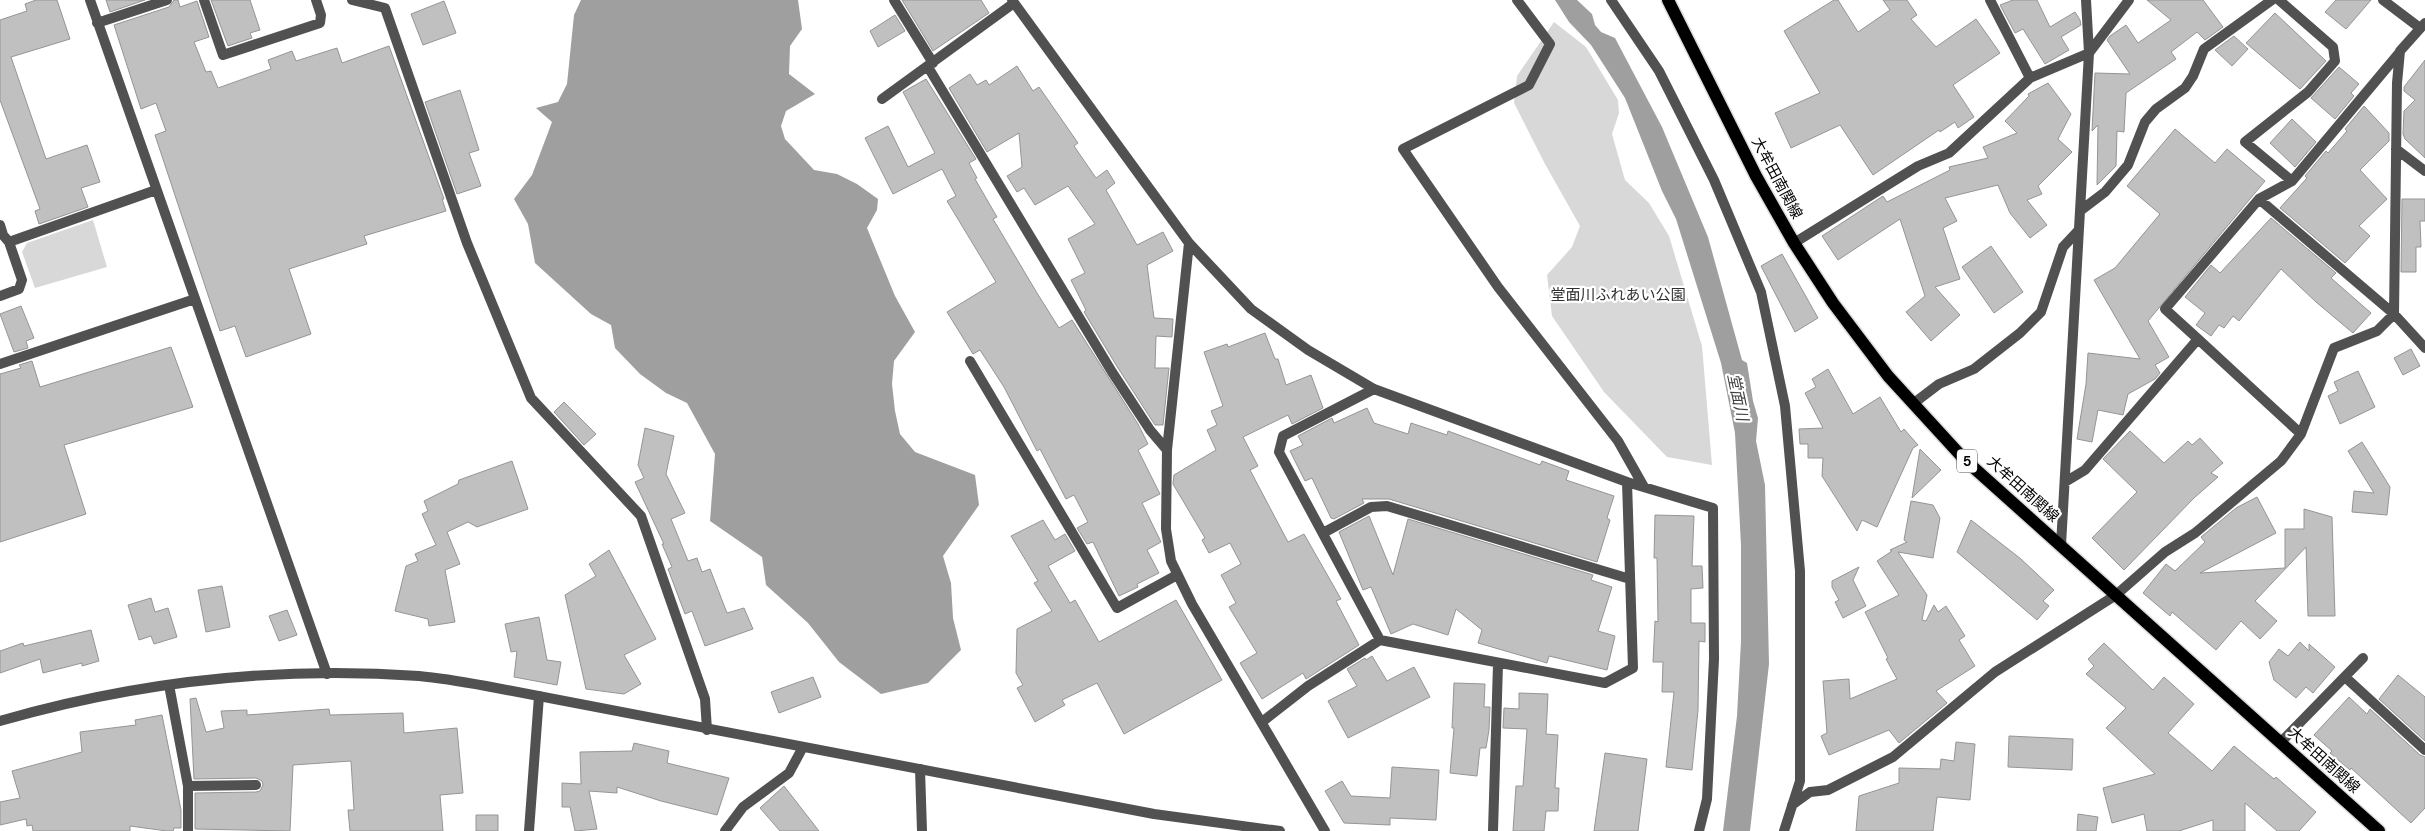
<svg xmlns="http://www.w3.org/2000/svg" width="2425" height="831" font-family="'DM Sans','Noto Sans JP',sans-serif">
  <rect width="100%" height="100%" fill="#fff"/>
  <path fill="#d8d8d8" d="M1554 22 1586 47 1618 100 1619 113 1612 134 1625 180 1649 203 1669 236 1702 346 1712 465 1667 457 1604 392 1552 316 1547 275 1572 247 1580 226 1545 164 1514 103 1517 76Z
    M93 220 107 267 35 288 22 252 27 243Z"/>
  <path fill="#9f9f9f" d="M581 0H798L802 29 790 46 789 74 815 94 786 111 781 126 785 139 814 170 837 174 857 184 878 199 877 210 867 228 895 296 915 332 894 361 892 384 895 411 900 434 915 452 975 475 979 505 943 556 951 583 953 618 961 650 928 683 881 694 839 662 808 623 766 585 762 557 710 521 715 454 687 403 666 393 640 374 615 348 611 325 591 314 535 263 528 224 514 199 532 175 552 122 536 108 558 102 567 84 574 15Z
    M1555 0H1577L1592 14 1595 25 1601 32 1615 38 1662 127 1708 237 1742 360 1747 363 1753 401 1758 418 1756 441 1765 485 1769 664 1750 831H1723L1737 716 1741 641V545L1735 433 1721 363 1676 219 1662 191 1625 98 1591 45 1569 22Z"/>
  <path fill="#c0c0c0" stroke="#959595" d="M36 0H57L70 39 11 57 46 159 87 145 100 182 81 188 88 207 39 224 35 211 40 209 0 100V20L27 11 25 4Z
    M106 0H145L110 12Z
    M174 0H178L180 7 197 1 209 37 194 42 206 72 211 71 218 88 271 69 268 60 292 51 296 61 337 48 342 63 389 46 444 199H442L446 211 364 236 367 244 289 269 311 334 246 357 235 326 220 331 155 135 166 131 156 103 141 109 114 25 169 7Z
    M211 0H250L260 30 250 33 252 38 228 46Z
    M902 0H981L989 13 933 51Z
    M1834 0H1838L1858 32 1890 10 1883 0H1907L1917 15 1911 19 1936 47 1976 19 2000 53 1953 85 1974 117 1958 128 1955 122 1940 132 1939 130 1873 175 1840 125 1791 148 1775 113 1820 93 1784 31Z
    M2013 0H2037L2050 27 2075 12 2080 20 2081 25 2061 37 2069 50 2045 64 2023 29 2015 33 2000 5Z
    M2147 0H2203L2223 27 2205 40 2197 32 2171 52 2176 59 2126 93 2124 132 2117 131 2116 166 2097 185 2098 125 2092 131 2095 73 2130 74 2107 40 2110 36 2126 25 2138 43 2171 20Z
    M2336 0H2371L2346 29 2325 12Z
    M444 1 456 33 423 45 411 14Z
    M2275 13 2326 61 2300 89 2246 43Z
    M895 15 905 31 878 47 870 31Z
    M2234 36 2248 49 2232 66 2215 50Z
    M2425 60V158L2405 139 2403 134 2404 111 2415 100 2404 91V87Z
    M1017 66 1033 91 1039 87 1078 143 1074 146 1096 178 1107 170 1115 183 1106 190 1137 245 1163 232 1173 251 1147 265 1154 318 1173 319 1172 337 1156 336 1155 368H1169L1163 425H1155L1118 368 1084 312 1086 310 1071 280 1085 273 1068 239 1095 224 1068 186 1035 205 1024 188 1017 192 1007 176 1022 167 1019 133 987 152 949 88 970 74 977 85 986 80 989 85Z
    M2339 67 2359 84 2351 93 2354 96 2335 119 2311 98Z
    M926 79 976 159 969 163 977 178 975 179 997 217 993 219 1037 293 1059 328 1072 320 1138 424 1148 444 1138 450 1160 494 1142 503 1161 542 1147 550 1159 573 1137 584 1138 587 1119 596 1093 542 1087 544 1077 528 1088 522 1074 495 1066 499 1040 449 1037 451 1004 387 980 350 973 354 947 312 996 282 947 201 956 196 942 169 893 194 865 138 888 126 908 167 935 153 903 92Z
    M2048 83 2071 114 2058 139 2072 152 2038 186 2042 194 2027 200 2047 225 2030 238 2010 213 1998 185 1945 198 1957 221 1943 228 1960 279 1935 287 1960 315 1931 341 1906 312 1925 296 1900 219 1838 260 1822 236 1883 196 1887 202 1950 170 1949 167 1988 158 1983 147 2017 133 2005 121 2029 96 2028 94Z
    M460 90 479 150 469 153 481 186 457 194 425 102Z
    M2364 106 2389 133V141L2360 170 2387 199 2359 226 2370 236 2345 263 2280 208 2307 178 2305 176 2326 151 2328 153 2347 131 2345 129Z
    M2292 119 2316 142 2295 167 2270 143Z
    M2175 129 2215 163 2227 149 2265 181 2148 321 2169 357 2155 365 2160 373 2155 379 2128 394 2123 415 2098 410 2092 442 2077 439 2086 384 2088 353 2140 359 2094 280 2115 268 2160 214 2127 186Z
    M2402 199H2425V221H2420L2421 247H2416V272H2401Z
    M2271 218 2336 273 2331 278 2371 313 2353 333 2316 302 2281 269 2239 321 2233 316 2224 328 2219 325 2211 336 2196 325 2205 313 2185 297 2211 265 2220 273Z
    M1991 246 2023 292 1994 313 1962 267Z
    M1782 254 1818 318 1795 332 1761 266Z
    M21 306 34 338 26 341 28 348 14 352 0 314Z
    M1265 333 1275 359H1278L1286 385 1311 375 1323 408 1292 424 1288 415 1243 437 1258 466 1250 470 1288 542 1304 534 1341 599 1336 601 1359 645 1306 679 1303 673 1262 699 1240 663 1257 653 1229 607 1236 603 1221 575 1241 564 1230 543 1209 553 1202 540 1205 538 1173 484 1174 475 1216 450 1207 430 1217 425 1211 411 1223 406 1204 352 1227 344 1228 347Z
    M171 347 193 407 64 445 86 514 0 542V374L21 368 19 365 32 361 40 387Z
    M2411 349 2420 366 2403 375 2394 358Z
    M1828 369 1853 414 1880 397 1901 432 1904 429 1918 445 1913 448 1877 527 1862 520 1857 531 1822 476 1823 458H1808V444H1800L1799 429 1823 428 1805 393 1816 387 1812 379Z
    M2358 371 2375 407 2340 424 2328 396 2338 391 2334 382Z
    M564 402 596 434 584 445 554 412Z
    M1367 408 1374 423 1408 434 1411 423 1447 435 1448 431 1540 465 1542 461 1569 471 1566 480 1614 496 1607 518 1610 520 1597 562 1389 499H1362L1364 503 1334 519 1331 518 1312 478 1305 481 1290 451 1303 445 1298 436 1332 418 1334 423Z
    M645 428 674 436 666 474 685 513 671 519 688 561 697 558 702 572 710 569 727 613 744 608 753 629 705 646 692 611 685 614 668 569 672 567 662 544H664L635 482 644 478 638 465Z
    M2130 431 2164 463 2188 441 2192 445 2200 438 2223 463 2211 473 2218 477 2194 498 2124 570 2092 538 2137 492 2103 459Z
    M2362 442 2390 487 2387 515 2352 512 2354 491 2374 493 2348 451Z
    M1920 449 1941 470 1912 498Z
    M512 461 528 509 477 527 468 522 447 532 460 564 445 570 455 622 429 626 428 619 395 611 406 566 418 561 415 554 436 545 422 514 428 511 424 501 458 484 459 480Z
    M2257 497 2276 533 2200 573 2285 568V529H2304V509L2332 517 2335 616H2308L2306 547 2255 601 2277 621 2260 639 2241 621 2216 650 2172 612 2170 616 2143 593 2166 564 2175 571 2205 542 2201 537 2236 508Z
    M1911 501 1933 505 1940 518 1933 558 1898 552 1927 595 1922 620 1926 621 1934 605 1938 612 1946 606 1965 636 1959 640 1975 666 1936 691 1947 703 1899 743 1889 730 1829 755 1821 736 1827 733 1823 681 1849 679 1850 699 1897 679 1886 659 1888 658 1865 612 1899 595 1877 561 1892 551 1890 550 1907 542 1904 540Z
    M1655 515 1694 516 1692 566H1702L1703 588 1691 589V623H1705V642L1699 641 1698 710 1692 770 1666 767 1674 692H1662L1663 662H1653L1655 621 1658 622 1657 558H1654Z
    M1369 516 1393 575 1408 519 1593 575 1591 580 1612 587 1598 631 1615 636 1607 670 1549 656 1547 663 1478 643 1482 630 1456 609 1448 635 1413 624 1391 634 1371 587 1363 590 1339 532Z
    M1043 520 1055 540 1065 534 1075 551 1048 566 1070 603 1075 600 1099 642 1176 600 1222 680 1124 734 1097 683 1062 700 1065 705 1035 722 1017 688 1023 685 1016 673 1017 629 1052 611 1034 583 1038 581 1011 536Z
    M1971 520 2021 559 2054 590 2043 601 2049 606 2037 620 1957 552Z
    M609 550 656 639 624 655 641 684 624 694 586 689 565 595 596 576 589 564Z
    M1859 567 1853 580 1866 606 1843 618 1835 602 1839 600 1832 587V581Z
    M222 586 230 627 206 632 198 590Z
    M151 598 155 612 168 608 177 637 154 644 151 636 139 640 128 605Z
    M287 610 297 635 279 641 269 616Z
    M539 617 547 660 561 662 557 685 514 677 517 651 511 652 505 624Z
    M91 630 99 661 82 666V663L43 673 40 659 0 673V651L23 643 24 646Z
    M2300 642 2309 651V644L2335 667 2313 693 2306 687 2296 698 2274 680 2269 662 2279 649 2288 656Z
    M2104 643 2153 690 2164 677 2194 704 2168 733 2212 771 2234 746 2274 779 2276 777 2316 812 2299 831H2277L2245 803V831H2213V820L2179 831H2147L2144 814 2112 823 2103 788 2155 774 2106 728 2126 708 2086 674 2094 666 2088 659Z
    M1372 656 1387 681 1414 667 1430 697 1348 738 1328 701 1357 686 1347 669 1365 658 1366 660Z
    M2398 675 2425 697V741L2379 699Z
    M813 677 821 697 779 713 771 692Z
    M1454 683 1485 684 1484 707H1490L1489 730 1486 748H1480L1477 776 1450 773 1454 728H1452Z
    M1519 693 1548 694 1546 734 1558 735 1555 788H1559L1558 811H1546L1544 831H1513L1516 786H1523L1527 729 1503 728 1504 708 1519 709Z
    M2349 697 2367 714 2370 709 2420 755 2425 757V808L2411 823 2351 768 2350 770 2330 753 2332 751 2314 735Z
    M196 698 206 732 224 728 221 711 247 710V715L329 709 330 715 403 713 404 733 457 728 463 793 440 795 443 831H350L348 810H354L351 761 293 765 290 831 195 829V793L256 792 260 791 263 785 262 781 256 778 194 779 190 699Z
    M162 715 181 810V828H174L173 831H167L130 826V831H33L32 825 27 826 26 819 0 825V802L20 798 12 771 82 752 80 732 136 725 135 720Z
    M2009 736 2073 739 2072 770 2008 767Z
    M1956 742 1975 744 1970 800 1937 797 1933 831H1856L1859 796 1899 783V768L1940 769 1941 759 1954 761Z
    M634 743 669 751 667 763 729 778 717 815 661 801 617 787V793L589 791 597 829 575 831 570 807H562V783L581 784 580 752 632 751Z
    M1605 753 1647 759 1638 831H1594Z
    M1392 767 1439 770 1436 820 1390 818V825L1344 823 1325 791 1342 781 1351 796 1390 798Z
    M784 786 819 831H780L760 808Z
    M2078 814 2098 817 2096 831H2077Z
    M476 815H498V831H476Z"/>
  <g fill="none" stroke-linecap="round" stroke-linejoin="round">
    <defs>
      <path id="primary" d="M1668 0 1756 176 1794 243 1833 303 1888 376 1964 459 2379 831"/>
    </defs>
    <use href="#primary" stroke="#dbdbdb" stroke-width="15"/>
    <path stroke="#515151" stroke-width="10" d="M1914 403 1939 384 1974 369 2020 333 2041 312 2063 247 2078 231"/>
    <path stroke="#515151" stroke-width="10" d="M90 0 327 674
      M204 0 223 55 320 23 321 15 316 0
      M352 0 385 8 467 243 531 398 641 516 705 699 707 730
      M894 0 933 63
      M1012 0 1189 243 1251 309 1308 350 1374 389 1627 482 1713 508 1714 659 1707 799 1699 831
      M1517 0 1550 44 1529 85 1403 149 1498 287 1618 441 1644 487
      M1611 0 1659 71 1714 180 1761 292 1785 406 1800 571V781L1784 831
      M1990 0 2030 78
      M2279 0 2333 47 2335 61 2308 92 2245 142 2292 181
      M2383 0 2420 28
      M97 23 167 0
      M928 67 1112 372 1150 430 1167 450
      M882 99 1014 3
      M2396 149 2425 171
      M2259 199 2394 314 2425 348
      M2080 211 2105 192 2128 165 2145 122 2156 109 2185 88 2193 76 2204 49 2272 0
      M0 225 3 235 9 242 156 190
      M1189 243 1167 450 1166 529 1171 561 1192 604 1325 831
      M1794 243 1918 166 1949 153 2030 78 2089 53 2129 0
      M0 296 19 289 22 280 9 242
      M2198 339 2301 434
      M970 361 1117 608 1177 575
      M0 364 195 299
      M1374 389 1283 436 1279 452 1380 640
      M2065 482 2085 470 2198 339 2165 309 2259 199 2292 181 2400 52
      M1323 533 1371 507 1387 506 1630 579
      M2061 545 2089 53 2086 0
      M2345 677 2425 750
      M169 685 188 786V831
      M1262 722 1308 686 1380 640 1605 683 1633 668 1627 482
      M2280 743 2363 658
      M920 769 922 831
      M188 786 256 785
      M1792 805 1810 792 1828 790 1893 757 1995 672 2116 595 2165 552 2195 533 2281 461 2301 434 2334 348 2377 331 2394 314 2397 83 2400 51 2425 23
      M529 831 539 696
      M725 831 743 807 789 773 803 747
      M1493 831 1498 664"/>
    <path stroke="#515151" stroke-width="10" d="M0 721C135 682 278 666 419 676 441 678 464 682 486 686L1154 814 1280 831"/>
    <use href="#primary" stroke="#000" stroke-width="12"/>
  </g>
  <g text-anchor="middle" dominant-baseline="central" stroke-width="4.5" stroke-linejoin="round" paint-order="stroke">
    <rect fill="#fff" stroke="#4c4c4c" stroke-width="1" x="1957" y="449.5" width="20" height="23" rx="4"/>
    <g font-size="14" font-weight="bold" fill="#000">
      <text x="1967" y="461">5</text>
    </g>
    <g font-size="15" fill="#000" stroke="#fff">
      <text transform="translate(1777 178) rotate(62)">大牟田南関線</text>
      <text transform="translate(2023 489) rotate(42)">大牟田南関線</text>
      <text transform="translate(2324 760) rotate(42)">大牟田南関線</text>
    </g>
    <g font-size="15" fill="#2f2f2f" stroke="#fff">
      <text x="1618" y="295">堂面川ふれあい公園</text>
    </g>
    <g font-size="16" font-style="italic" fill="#404040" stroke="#fff">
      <text transform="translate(1738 397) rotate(78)">堂面川</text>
    </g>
  </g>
</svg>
